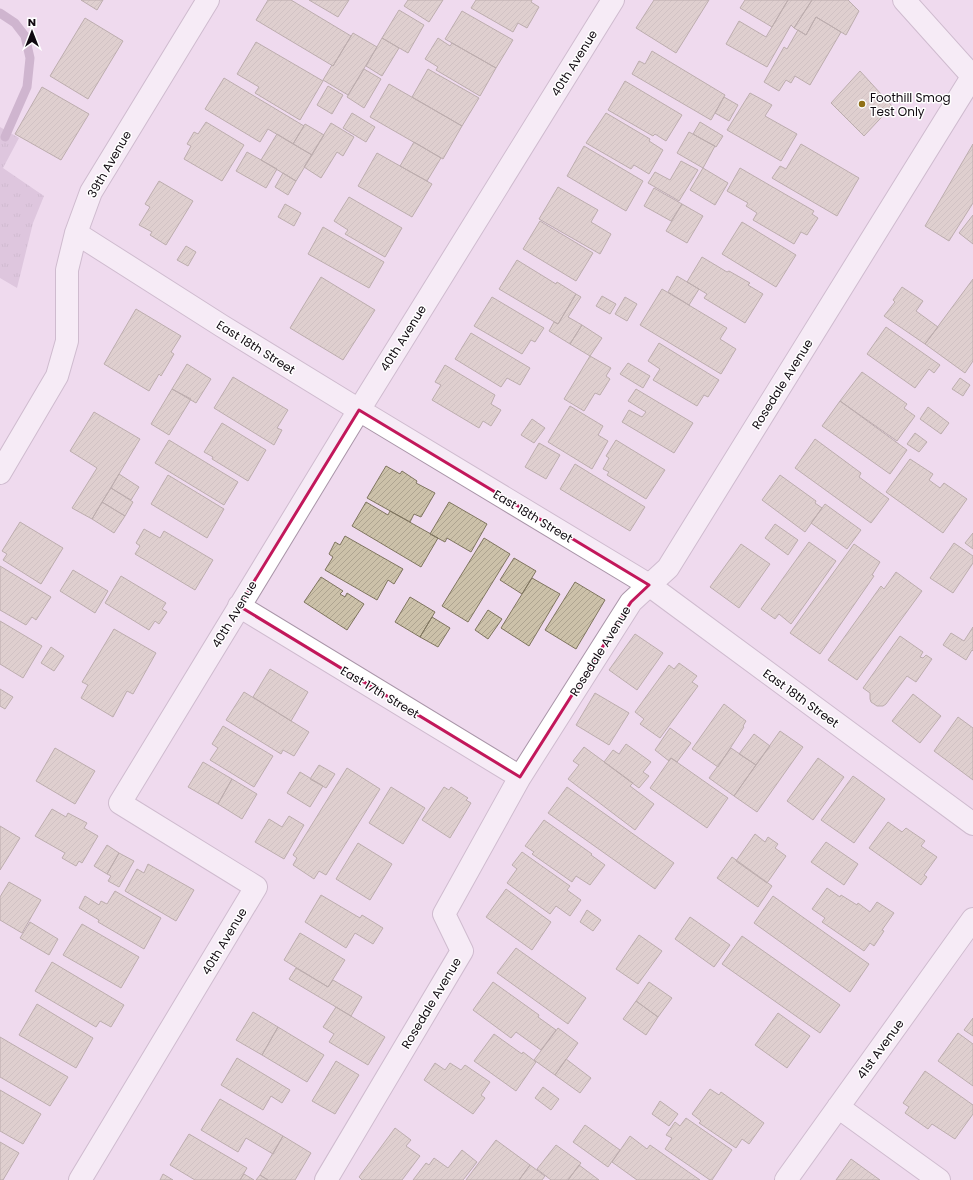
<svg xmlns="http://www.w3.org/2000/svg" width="973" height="1180" font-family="Poppins,sans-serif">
  <defs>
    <pattern id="park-tufts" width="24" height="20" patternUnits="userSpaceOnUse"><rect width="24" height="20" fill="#c9aec9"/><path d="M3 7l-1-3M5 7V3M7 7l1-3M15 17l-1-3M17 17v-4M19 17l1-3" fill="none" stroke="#ac94ac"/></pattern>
    <pattern id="building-hatch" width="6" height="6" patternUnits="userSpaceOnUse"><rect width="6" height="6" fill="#ccc1a9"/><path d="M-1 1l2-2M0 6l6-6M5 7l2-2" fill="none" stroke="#aea490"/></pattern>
  </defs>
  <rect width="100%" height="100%" fill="#efdaee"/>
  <path fill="url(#park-tufts)" d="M0 127 19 138 3 168 44 196 33 223 17 288 0 278Z"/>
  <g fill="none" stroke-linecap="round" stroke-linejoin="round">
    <path stroke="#a988a8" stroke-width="9" d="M0 13 15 23 25 36 30 58 27 87 5 137"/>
  </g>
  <path fill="url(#building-hatch)" stroke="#7f755f" d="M81 0H103L97 10Z
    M268 0H291L351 36 333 66 256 20Z
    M309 0H349L338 17Z
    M408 0H443L429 22 404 6Z
    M476 0H532L531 2 539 7 527 28 518 23 513 32 471 8Z
    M654 0H709L676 53 636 28Z
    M745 0H788L772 27 740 8Z
    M788 0H812L794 28 791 25 767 67 726 44 739 21 766 37Z
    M812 0H848L859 11 846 35 816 17 806 35 794 28Z
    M399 10 424 25 408 53 382 38Z
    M462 11 513 40 496 68 445 39Z
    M816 17 841 32 810 85 795 76 791 83 786 80 779 91 764 82 784 47 787 49 798 30 806 35Z
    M85 18 123 41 88 99 50 76Z
    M353 33 377 47 348 95 323 80 332 65 333 66Z
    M382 38 399 48 382 76 366 66Z
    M438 38 450 46 452 43 496 68 480 96 436 70 438 67 425 59Z
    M256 42 323 81 300 120 255 93 259 87 237 74Z
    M652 51 725 95 711 120 632 74 639 61 645 64Z
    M364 69 381 79 364 108 347 97Z
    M428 69 479 98 462 126 412 97Z
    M860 71 892 106 864 136 831 103Z
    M224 78 304 126 293 144 268 129 260 142 205 109Z
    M625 81 682 115 666 141 655 134 653 136 608 110Z
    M389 84 462 126 443 159 370 117Z
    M328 86 343 95 332 114 317 105Z
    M42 87 89 114 61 160 15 134Z
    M750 93 772 105 765 116 797 134 781 161 727 130Z
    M724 97 738 105 729 121 715 113Z
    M352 113 375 127 366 142 343 128Z
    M606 113 650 139 649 141 663 150 649 174 634 165 631 169 586 143Z
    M206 122 244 145 222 181 184 159 191 146 187 144 194 132 198 134Z
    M700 122 723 136 716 147 693 134Z
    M331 123 354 137 343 156 337 152 321 178 304 167Z
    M305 124 324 135 312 155 293 144Z
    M689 132 715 146 703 168 677 153Z
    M277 134 312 155 296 181 261 160Z
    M414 142 441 158 427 181 400 166Z
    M801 144 859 178 837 216 772 178 780 166 786 169Z
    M973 144V203L949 241 925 226Z
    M584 146 643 181 626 211 567 176Z
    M247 152 277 169 266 188 236 171Z
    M377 153 432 184 412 217 358 186Z
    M681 161 698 170 679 201 648 183 655 172 670 180Z
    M703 168 728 183 715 205 690 190Z
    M740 168 814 211 812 214 818 218 807 235 801 232 794 244 753 220 757 213 746 206 748 203 727 191Z
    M283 173 296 181 288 195 275 187Z
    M159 181 193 201 166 245 150 235 152 232 139 225 150 207 145 204Z
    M558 187 598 210 591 222 611 234 600 254 539 219Z
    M654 188 682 204 671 221 644 206Z
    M349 197 402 228 385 257 345 234 348 230 334 221Z
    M285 204 301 213 294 226 278 217Z
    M682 204 703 216 687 243 666 231Z
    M973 215V244L959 233Z
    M540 221 593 253 576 281 523 249Z
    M742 222 796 255 776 287 722 254Z
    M323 227 384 262 369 288 308 254Z
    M186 246 196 252 188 266 177 260Z
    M702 257 727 272 729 271 750 283 748 285 763 294 745 323 704 298 707 294 687 282Z
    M517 260 556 284 557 282 576 294 558 324 499 289Z
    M677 276 699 289 689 305 668 292Z
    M321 277 375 310 343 360 290 328Z
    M973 279V361L965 373 925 344Z
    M902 287 923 301 916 311 938 327 925 344 884 316 895 302 893 300Z
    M662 289 727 328 720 339 736 349 721 374 640 325Z
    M576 294 581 297 568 317 582 325 570 344 549 331 554 322 558 324Z
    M602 296 616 304 610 314 596 306Z
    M492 297 544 328 535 342 531 340 522 354 474 326Z
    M625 297 637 304 627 321 615 314Z
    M136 309 181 336 171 352 174 354 161 376 159 374 149 391 104 364Z
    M582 325 602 338 590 356 570 344Z
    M886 327 940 365 934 373 929 369 915 388 867 354Z
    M471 333 530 368 520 385 507 378 501 387 455 359Z
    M659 343 719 380 708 397 704 395 697 406 653 380 660 369 648 361Z
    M590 356 611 368 606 376 610 379 600 395 595 393 584 411 564 399Z
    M628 363 650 376 643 388 620 374Z
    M187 364 211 379 196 403 172 389Z
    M445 365 495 395 491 404 501 410 491 426 483 421 479 428 432 400 441 385 435 382Z
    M862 372 907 404 904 408 915 416 897 441 840 401Z
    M233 377 288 410 277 428 282 430 274 445 214 408Z
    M960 378 970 385 963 396 952 389Z
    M172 389 191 399 169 435 151 424Z
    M636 389 693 423 674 453 622 422 629 410 642 417 646 412 628 401Z
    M840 401 907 450 890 474 822 426Z
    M570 406 603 426 598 435 608 441 592 469 548 442Z
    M928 407 949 423 941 434 920 419Z
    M94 412 140 439 92 519 72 508 97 468 70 451Z
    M532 419 545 428 534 443 521 435Z
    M222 423 266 450 248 481 212 459 213 457 204 452Z
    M915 433 927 442 919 452 907 444Z
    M815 439 861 473 859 477 889 499 871 523 795 468Z
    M169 440 238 482 224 505 155 463Z
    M616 440 665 470 646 499 607 475 609 472 603 469 609 458 606 456Z
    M539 443 560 455 546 479 525 467Z
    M910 459 933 474 929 480 940 488 944 483 967 499 943 533 886 492Z
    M575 464 645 507 630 531 560 489Z
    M386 466 400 474 402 471 417 481 416 483 435 493 421 517 414 514 410 522 367 498Z
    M119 474 139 487 131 500 111 488Z
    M168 475 224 509 207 538 151 504Z
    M780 475 816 501 815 503 822 508 805 532 762 500Z
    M111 488 133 502 125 516 102 502Z
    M102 502 125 516 114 533 92 519Z
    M366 502 388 515 390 511 438 538 421 567 352 526Z
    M449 502 487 524 471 552 447 538 445 542 430 534Z
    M825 504 861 530 847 549 811 523Z
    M20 522 63 548 41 584 3 560 7 554 2 551Z
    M775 524 798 540 788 555 765 538Z
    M144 529 160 538 164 531 213 560 195 590 135 554 140 546 136 543Z
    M973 533V549L965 543Z
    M345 536 403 569 394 584 388 580 377 600 325 570 333 557 329 554 335 542 340 545Z
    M484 538 510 554 468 622 442 606Z
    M809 542 836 561 791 624 779 614 775 619 761 609Z
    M954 543 973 556V563L953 593 930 578Z
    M741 544 770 564 739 608 710 587Z
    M854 544 880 562 872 575 874 576 820 654 790 633Z
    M514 558 536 571 522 594 500 580Z
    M0 566 51 597 36 620 32 617 26 625 0 610Z
    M73 570 108 591 95 613 60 591Z
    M896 572 922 591 857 680 828 660 881 586 884 589Z
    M121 576 166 603 162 609 167 612 159 624 155 621 149 630 105 603Z
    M321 577 343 591 340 594 345 597 347 593 364 604 347 630 304 602Z
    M532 578 560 594 529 646 501 628Z
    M575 582 605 600 576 649 545 630Z
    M410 597 435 612 420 637 395 622Z
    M488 610 502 619 488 639 475 630Z
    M432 617 450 628 438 647 420 637Z
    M0 621 42 646 23 678 0 664Z
    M973 627V651L972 650 966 660 943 645 951 633 964 641Z
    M114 629 156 653 133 694 127 691 113 717 81 698 88 685 82 682Z
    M635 634 663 653 637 690 609 670Z
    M900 636 923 652 920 657 923 658 926 655 932 659 916 682 907 676 886 704 883 706H877L871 702 870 699V693L863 688Z
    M51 647 64 656 54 671 41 663Z
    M679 663 697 676 692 682 698 686 660 738 640 724 644 719 635 712 669 665 674 669Z
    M270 669 308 692 291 721 253 697Z
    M0 689 13 697 5 709 0 706Z
    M244 692 309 732 294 756 283 750 281 754 226 720Z
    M595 693 629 713 609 745 576 725Z
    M913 694 941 716 920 743 892 721Z
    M724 704 746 721 743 726 744 727 718 767 692 749Z
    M958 717 973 728V780L934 751Z
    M223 726 273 756 254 787 210 760 218 748 212 744Z
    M670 728 691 743 677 762 671 758 669 761 655 750Z
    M780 731 803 747 757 812 734 796Z
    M754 734 770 746 756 765 739 754Z
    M626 744 651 762 643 772 649 776 639 788 604 762 613 750 619 754Z
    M584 747 633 783 630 786 654 804 635 830 568 779 579 765 573 761Z
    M55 748 95 771 75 804 36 781Z
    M731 748 756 765 734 796 709 778Z
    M671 758 728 798 707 828 650 788Z
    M818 758 844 777 813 820 787 801Z
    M203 762 232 779 218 804 188 787Z
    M319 765 335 774 326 788 310 779Z
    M347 768 380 789 326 875 319 871 314 879 293 865 297 858 293 855Z
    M300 772 323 786 310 807 287 793Z
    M853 776 885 799 854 843 821 820Z
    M232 779 257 794 242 819 218 804Z
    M391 787 425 808 403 844 369 823Z
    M444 787 449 790 451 787 468 798 466 800 471 803 450 838 422 820Z
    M567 787 674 863 655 889 548 813Z
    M52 809 66 817 68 813 87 823 84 828 98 836 82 863 79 861 76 866 62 858 65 853 35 836Z
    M289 816 304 825 284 859 255 842 269 819 282 827Z
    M544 820 592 854 591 855 605 865 590 885 576 876 572 882 532 854 534 852 525 846Z
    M888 822 902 832 906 828 925 841 921 846 937 857 924 875 927 877 921 885 869 848Z
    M0 826 20 838 0 870Z
    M755 834 765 842 768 837 778 844 775 848 786 856 767 883 736 861Z
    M826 842 858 864 844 885 811 862Z
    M358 843 392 864 370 900 336 879Z
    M107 845 119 853 107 874 94 866Z
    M522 852 570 886 567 890 581 900 570 916 556 906 550 914 507 883 517 869 512 865Z
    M119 853 134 861 119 887 108 881 111 876 107 874Z
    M732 857 772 886 758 907 717 878Z
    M148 864 194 890 176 921 125 891 137 869 144 873Z
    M9 882 41 900 22 933 0 920V897Z
    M827 888 840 897 841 895 857 905 858 903 870 912 877 902 894 913 882 930 884 931 874 946 870 943 864 951 822 922 825 918 812 909Z
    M506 889 551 922 532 950 486 917Z
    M115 891 161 918 144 949 98 922 99 920 79 908 85 896 99 905 101 901 107 904Z
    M321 895 360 918 362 915 383 928 373 944 355 933 346 948 305 922Z
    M773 896 869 964 850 992 754 923Z
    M587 910 601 920 593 931 580 922Z
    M690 917 730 945 714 967 675 939Z
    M30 922 58 939 49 955 20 938Z
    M82 924 139 957 121 988 63 955Z
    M300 933 345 960 328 987 284 960Z
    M639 935 662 951 638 984 616 969Z
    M742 936 840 1005 820 1033 722 964Z
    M516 948 586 998 568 1024 497 973Z
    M52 962 124 1005 111 1027 100 1021 96 1027 35 991Z
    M296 968 328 987 333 980 362 997 351 1016 289 979Z
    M493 982 539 1015 538 1017 556 1030 541 1050 516 1032 511 1038 473 1010Z
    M649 982 672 998 658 1017 636 1001Z
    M636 1001 658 1017 646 1035 623 1019Z
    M37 1004 93 1038 76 1068 19 1035Z
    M336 1007 385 1037 368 1065 329 1042 334 1034 323 1027Z
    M253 1012 278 1027 262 1055 236 1040Z
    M778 1013 810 1036 787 1068 755 1045Z
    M973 1018V1036L964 1030Z
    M278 1027 324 1055 307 1082 262 1055Z
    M558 1028 578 1043 555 1075 534 1060Z
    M958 1033 973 1044V1086L938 1061Z
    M494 1034 522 1054 523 1052 536 1062 516 1091 474 1061Z
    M0 1037 68 1077 50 1106 0 1077Z
    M237 1058 290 1090 282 1103 271 1096 263 1110 221 1085Z
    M566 1059 591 1078 580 1093 555 1075Z
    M336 1061 359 1075 335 1114 312 1101Z
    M435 1063 445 1070 450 1063 461 1070 465 1065 490 1082 481 1095 485 1098 473 1114 424 1080Z
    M925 1071 973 1105V1114L955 1139 932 1124 928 1129 905 1113 909 1107 903 1103Z
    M543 1087 559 1099 551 1110 535 1098Z
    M710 1089 719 1095 721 1092 764 1123 749 1144 742 1139 736 1148 699 1123 701 1121 692 1114Z
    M0 1090 41 1114 23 1144 0 1131Z
    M220 1099 283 1136 273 1154 246 1138 238 1152 201 1130Z
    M660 1101 678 1114 669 1126 652 1114Z
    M686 1118 732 1150 712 1180H710L665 1149 672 1138 666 1135 675 1122 680 1126Z
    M585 1125 620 1150 608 1167 573 1142Z
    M395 1128 411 1140 406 1146 420 1156 402 1180H362L359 1177Z
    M189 1134 247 1168 240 1180H195L170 1165Z
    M283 1136 311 1153 295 1180H268L260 1175Z
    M630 1136 647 1149 650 1145 700 1180H637L612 1162Z
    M496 1140 530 1165 519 1180H466Z
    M0 1142 19 1153 3 1180H0Z
    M556 1145 581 1163 568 1180H551L537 1169Z
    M462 1150 477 1162 463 1180H413L426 1163 429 1165 434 1158 448 1168Z
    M851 1159 880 1180H836Z
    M530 1165 545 1176 542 1180H519Z
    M579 1165 599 1180H568Z
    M163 1174 173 1180H160Z
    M244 1174 254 1180H240Z
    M260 1175 268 1180H256Z"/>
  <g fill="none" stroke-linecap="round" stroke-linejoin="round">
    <defs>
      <path id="street" d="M76 233 222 326 359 410 649 585 973 824
        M0 473 57 376 67 341V270L76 233 91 192 208 0
        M239 606 520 777
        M838 1107 939 1180
        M80 1180 256 887 120 803 359 410 613 0
        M326 1180 462 951 444 914 520 777 631 602 668 568 972 77
        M786 1180 973 919"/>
      <path id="secondary" d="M904 0 973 77"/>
    </defs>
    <use href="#street" stroke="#a995a8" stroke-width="24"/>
    <use href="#secondary" stroke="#a995a8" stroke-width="24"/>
    <use href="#street" stroke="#fff" stroke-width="22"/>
    <use href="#secondary" stroke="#fff" stroke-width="22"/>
  </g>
  <path d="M0 0H973V1180H0ZM359 410 649 585 631 602 520 777 239 606Z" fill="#efdaee" fill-opacity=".55" fill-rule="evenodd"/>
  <path fill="none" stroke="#c2185b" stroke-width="3" stroke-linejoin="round" d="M359 410 649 585 631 602 520 777 239 606Z"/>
  <circle fill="#907015" stroke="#fff" stroke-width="1.5" cx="862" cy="104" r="4"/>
  <g text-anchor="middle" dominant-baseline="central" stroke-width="3" stroke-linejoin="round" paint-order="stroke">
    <g font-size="12" fill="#100910" stroke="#fff">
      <text transform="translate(574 63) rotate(-58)">40th Avenue</text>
      <text transform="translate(109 164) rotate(-60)">39th Avenue</text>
      <text transform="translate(403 338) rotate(-58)">40th Avenue</text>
      <text transform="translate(256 347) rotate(32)">East 18th Street</text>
      <text transform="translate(782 384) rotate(-58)">Rosedale Avenue</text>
      <text transform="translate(533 516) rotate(31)">East 18th Street</text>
      <text transform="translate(234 614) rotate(-59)">40th Avenue</text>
      <text transform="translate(600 651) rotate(-58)">Rosedale Avenue</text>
      <text transform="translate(380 692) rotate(31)">East 17th Street</text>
      <text transform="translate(801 698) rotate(36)">East 18th Street</text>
      <text transform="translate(224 941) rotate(-59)">40th Avenue</text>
      <text transform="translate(431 1003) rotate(-59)">Rosedale Avenue</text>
      <text transform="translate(880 1049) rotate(-54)">41st Avenue</text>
    </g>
    <g font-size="12" fill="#100910" stroke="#fff" text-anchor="start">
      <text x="870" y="97">Foothill Smog<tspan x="870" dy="14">Test Only</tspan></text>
    </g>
  </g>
  <g transform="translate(32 32)" stroke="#ffffff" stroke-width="3" paint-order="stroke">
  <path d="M0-3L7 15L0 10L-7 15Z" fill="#100910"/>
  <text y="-6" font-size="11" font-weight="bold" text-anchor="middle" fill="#100910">N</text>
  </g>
</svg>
